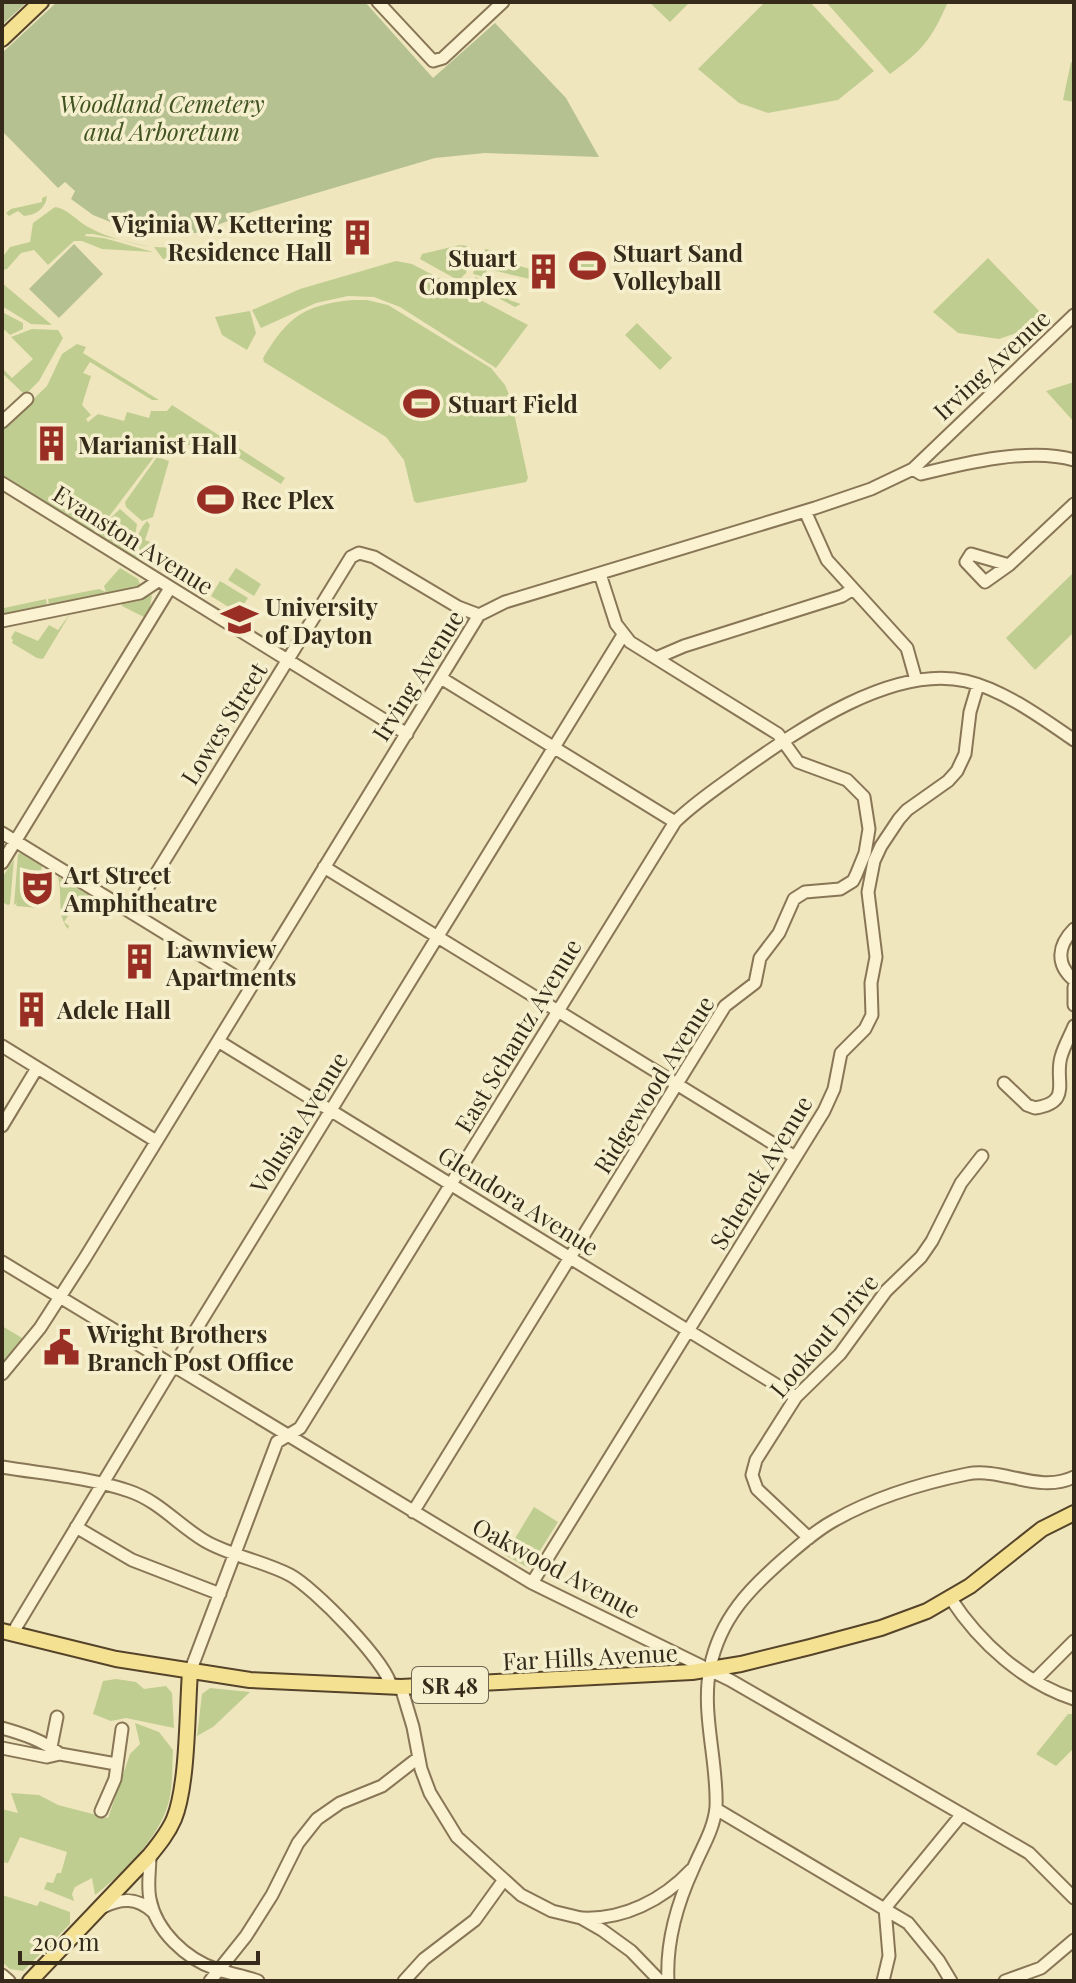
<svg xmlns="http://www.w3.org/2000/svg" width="1076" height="1983" font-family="'Playfair Display',serif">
  <rect width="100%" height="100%" fill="#efe6bd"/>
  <path fill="#c0cd91" d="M649 2H690L670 22Z
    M765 2H810L874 71 838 100 768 113 739 103 698 69Z
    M826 2H948C931 40 923 50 890 74Z
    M1071 62 1074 63V102L1063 100Z
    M47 196C46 208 36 215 24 216L18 211 9 216 6 213 11 209 42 202V198Z
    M55 207C67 208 77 221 88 227 108 238 129 243 151 247L93 234H86L85 236 104 238 153 252 102 249 82 241H74L48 265 34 250 21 253 7 269 2 270V258L10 247 30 242 33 223Z
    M460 245 467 246 471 252 466 273 461 278H454L420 259 422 254Z
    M154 247 176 248 198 256 163 259Z
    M486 249 493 251 495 259 530 269V279L487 269 485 277 473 274 479 254Z
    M588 250 604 274 587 284 571 259Z
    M988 258 1043 315 1022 331 999 339 958 333 933 312Z
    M396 261 412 264 528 325 525 329 496 368 400 307 374 297 348 296 316 303 261 328 252 310 300 289Z
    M475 277 483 280V286L509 292V300L521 304 515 307 477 287Z
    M2 283 52 325 31 324 2 306Z
    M352 300H367L388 305 491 368 505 385 511 399 528 478 526 482 417 503 414 501 404 460 386 437 264 362 263 358C288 317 303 305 352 300Z
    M250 311 256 333 247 350 222 335 215 317Z
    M2 312 23 323V329L10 335 5 330 3 331Z
    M637 323 672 358 660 370 625 335Z
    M32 329 58 330 63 338 39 381 25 395 2 373V368L12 378 33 359 11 337Z
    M77 344 86 347 83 353 159 400H152L90 362 83 373 91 376 82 405 91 415 86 419 88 422 98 414 124 421 127 412 149 418 151 411H167L172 405 285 478 281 484 228 451 225 456 176 441 154 457 111 514 93 533 2 478V429L47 386 62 354Z
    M1074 382V422L1046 391Z
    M157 457 169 461 153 517 142 521 126 507 125 502Z
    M120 509 137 524 134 542 139 558 136 561 97 536 101 527Z
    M147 521 150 525 145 540 158 545 156 552 145 560C135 545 135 534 147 521Z
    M120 568 138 579 141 587 49 605 48 599 99 589 106 592 104 586Z
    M236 568 261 584 254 596 228 580Z
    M1074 572V632L1035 670 1006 638Z
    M220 581 248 598 238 613 211 596Z
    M152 595 150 607 144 617 122 606 121 602Z
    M46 599 47 606 2 616 4 608Z
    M70 614 43 659 37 658 12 643 13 640 11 638 15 631 38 641 49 625 58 630Z
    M21 853 42 866 40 876 27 878 31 897 38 908 16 906 17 903 14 905 18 854Z
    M14 859 10 904 8 905 2 902V878Z
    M58 877 89 895 84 903 78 900 64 922 69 926 68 929C56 914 63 896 58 877Z
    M2 1326 29 1342 2 1374Z
    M534 1507 558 1522 529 1568 505 1555Z
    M116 1679 136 1682 144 1689 166 1686 172 1693 174 1728 126 1718 111 1721 93 1714 103 1681Z
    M210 1688 250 1692 213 1727 197 1736 202 1694Z
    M1068 1714H1074V1748L1056 1766 1036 1754Z
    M135 1723 159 1732 173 1750C172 1766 173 1784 169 1801 160 1837 124 1873 95 1895L92 1878 75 1887 72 1894 74 1901 44 1889 47 1882 53 1883 57 1873H61L67 1852 20 1837 8 1863 2 1862V1809L18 1813 11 1793 39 1795 58 1805 108 1818 130 1754 140 1744Z
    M2 1895 37 1906 40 1901 70 1912V1924L23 1971 10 1969 2 1962Z"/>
  <path fill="#b6c191" d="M2 2H27L2 25Z
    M57 2H365L433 78 495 23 566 98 599 157 485 153 435 158 252 212 196 233H155L123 227 93 215 71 199 75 191 65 182 58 188 2 131V53Z
    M74 244 103 274 59 318 29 289Z"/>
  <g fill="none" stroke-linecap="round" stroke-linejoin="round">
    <defs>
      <path id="minor" d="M378 2 433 61 443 58 503 2
        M2 422 27 399
        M913 469 921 474C965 463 1030 447 1074 460
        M2 483 407 734
        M805 511 827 560 907 648 916 680
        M971 554 1009 565 985 582 966 562Z
        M1009 565 1074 504
        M2 621 140 593 158 581
        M656 658 684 646 842 596 853 589
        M441 678 675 822
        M2 833 251 986
        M2 863 170 588
        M324 867 795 1157
        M132 913 351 557 359 553 374 557 458 607 479 615
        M1074 929C1058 945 1055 964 1074 980
        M1074 987V1005
        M218 1041 796 1397
        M2 1046 156 1141
        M1004 1083 1027 1105 1035 1108C1073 1102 1054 1081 1061 1057 1064 1046 1070 1036 1074 1026
        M2 1126 37 1068
        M2 1262 532 1583 730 1680 1029 1853 1074 1898
        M2 1374 40 1328 85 1258 479 615 505 602 815 508 871 489 913 469 1074 315
        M2 1467C44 1474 88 1477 129 1491 159 1501 178 1525 205 1541 231 1556 263 1561 290 1575 313 1587 388 1663 391 1687
        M413 1512 725 1006 755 983 760 958 779 933 794 899 805 892 840 889 853 881 856 875 865 853 869 829 864 797 847 780 798 762 778 734 630 642 616 624 600 574
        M76 1527 132 1560 220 1594
        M809 1538 757 1489 752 1475 756 1460 796 1397 840 1354 886 1291 921 1257 932 1241 961 1183 982 1156
        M532 1583 824 1111 834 1089 841 1053 865 1029 872 1015 871 983 876 957 868 892 874 861 881 846 899 819 907 810 948 781 957 771 965 754 970 712 978 685
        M951 1599C979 1642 1024 1683 1074 1699
        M12 1634 165 1380 623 635
        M190 1672 277 1442 300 1428 675 822C695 802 720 786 743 769 800 729 893 664 966 681 1004 690 1042 718 1074 740
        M1035 1680 1074 1641
        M401 1687 413 1727 421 1769 430 1793 457 1837 521 1895 552 1911 581 1918 602 1930 631 1951 660 1981
        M2 1728C23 1734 42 1740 60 1754
        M51 1747 57 1717
        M2 1748 47 1757 60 1754 116 1764
        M716 1809 908 1923 939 1961 951 1981
        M101 1811 115 1779 122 1729
        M150 1855C150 1870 147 1885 150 1899 156 1931 186 1959 216 1969 230 1974 245 1976 258 1981
        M103 1907C121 1898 137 1897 153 1912
        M582 1918C623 1920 663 1900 691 1870
        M2 1975 9 1981
        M210 1981 246 1936 272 1895 298 1843 317 1819 340 1803 382 1786 418 1758
        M404 1981 424 1959 475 1920 503 1881
        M668 1981C666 1943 677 1904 693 1869 701 1849 714 1830 716 1807 718 1762 701 1714 710 1668 720 1618 750 1588 787 1556 802 1543 818 1529 835 1520 874 1498 923 1483 967 1474 1002 1467 1039 1494 1074 1477
        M883 1981 889 1956 885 1908 962 1814
        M1005 1981 1041 1968 1074 1940"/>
      <path id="major" d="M2 39 41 2
        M2 1631 116 1659 250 1680 401 1687 692 1672 741 1664 810 1647 881 1628 927 1611 970 1586 1042 1529 1074 1513
        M30 1981 150 1855C159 1844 168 1833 174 1819 188 1785 187 1711 190 1672"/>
    </defs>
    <use href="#minor" stroke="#887656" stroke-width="15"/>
    <use href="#major" stroke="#55432a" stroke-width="18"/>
    <use href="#minor" stroke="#faf2d0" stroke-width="11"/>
    <use href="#major" stroke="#f5e192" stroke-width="14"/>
  </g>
  <defs>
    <symbol id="building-bare" viewBox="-9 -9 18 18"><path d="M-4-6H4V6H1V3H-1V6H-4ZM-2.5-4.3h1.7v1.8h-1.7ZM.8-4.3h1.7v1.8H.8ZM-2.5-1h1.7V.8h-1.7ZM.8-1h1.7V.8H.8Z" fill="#992f24" stroke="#f6efcd" stroke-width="2.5" paint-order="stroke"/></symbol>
    <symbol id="stadium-bare" viewBox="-9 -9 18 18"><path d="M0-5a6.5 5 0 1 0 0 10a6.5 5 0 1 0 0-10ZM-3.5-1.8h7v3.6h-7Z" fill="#992f24" stroke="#f6efcd" stroke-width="2.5" paint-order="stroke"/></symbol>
    <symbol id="university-bare" viewBox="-9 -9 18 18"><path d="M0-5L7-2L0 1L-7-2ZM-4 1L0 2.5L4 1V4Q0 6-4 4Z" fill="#992f24" stroke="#f6efcd" stroke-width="2.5" paint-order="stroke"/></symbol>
    <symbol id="theatre-bare" viewBox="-9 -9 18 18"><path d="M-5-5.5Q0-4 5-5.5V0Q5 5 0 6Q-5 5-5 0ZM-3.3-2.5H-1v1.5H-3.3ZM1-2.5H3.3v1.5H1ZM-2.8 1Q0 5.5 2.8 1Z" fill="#992f24" stroke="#f6efcd" stroke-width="2.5" paint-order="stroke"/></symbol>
    <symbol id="civic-bare" viewBox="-9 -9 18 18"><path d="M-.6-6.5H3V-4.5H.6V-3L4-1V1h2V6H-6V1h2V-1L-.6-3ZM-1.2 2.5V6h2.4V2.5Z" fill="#992f24" stroke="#f6efcd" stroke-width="2.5" paint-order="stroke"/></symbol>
  </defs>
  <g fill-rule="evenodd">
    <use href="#building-bare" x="332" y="212" width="51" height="51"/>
    <use href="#stadium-bare" x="562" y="240" width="51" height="51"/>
    <use href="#building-bare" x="518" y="246" width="51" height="51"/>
    <use href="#stadium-bare" x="396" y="378" width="51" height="51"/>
    <use href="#building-bare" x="26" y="418" width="51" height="51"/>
    <use href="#stadium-bare" x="190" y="474" width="51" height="51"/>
    <use href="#university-bare" x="214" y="594" width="51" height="51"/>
    <use href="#theatre-bare" x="12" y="862" width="51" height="51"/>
    <use href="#building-bare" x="114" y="936" width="51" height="51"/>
    <use href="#building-bare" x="6" y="984" width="51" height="51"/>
    <use href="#civic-bare" x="36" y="1322" width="51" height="51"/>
  </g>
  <g text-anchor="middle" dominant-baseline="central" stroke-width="7" stroke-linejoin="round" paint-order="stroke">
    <rect fill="#f6efcd" stroke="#706650" stroke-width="2" x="412" y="1667" width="76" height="36" rx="6"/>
    <g font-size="22" font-weight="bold" fill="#362b1b">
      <text x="450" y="1685">SR 48</text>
    </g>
    <g font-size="24" font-style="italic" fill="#415321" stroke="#f6efcd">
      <text x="162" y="103">Woodland Cemetery<tspan x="162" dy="28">and Arboretum</tspan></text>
    </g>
    <g font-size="24" font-weight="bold" fill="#362b1b" stroke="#f6efcd" text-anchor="start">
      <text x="332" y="223" text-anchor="end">Viginia W. Kettering<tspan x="332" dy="28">Residence Hall</tspan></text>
      <text x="613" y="252">Stuart Sand<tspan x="613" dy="28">Volleyball</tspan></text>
      <text x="517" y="257" text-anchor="end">Stuart<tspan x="517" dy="28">Complex</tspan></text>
      <text x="448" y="403">Stuart Field</text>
      <text x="78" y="444">Marianist Hall</text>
      <text x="241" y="499">Rec Plex</text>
      <text x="265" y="606">University<tspan x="265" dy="28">of Dayton</tspan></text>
      <text x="64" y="874">Art Street<tspan x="64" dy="28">Amphitheatre</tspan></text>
      <text x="166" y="948">Lawnview<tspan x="166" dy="28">Apartments</tspan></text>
      <text x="57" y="1009">Adele Hall</text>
      <text x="87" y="1333">Wright Brothers<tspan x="87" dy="28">Branch Post Office</tspan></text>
    </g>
    <g font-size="24" fill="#362b1b" stroke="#f6efcd">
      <text transform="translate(991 364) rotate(-43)">Irving Avenue</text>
      <text transform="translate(134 539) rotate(32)">Evanston Avenue</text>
      <text transform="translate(417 675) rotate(-58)">Irving Avenue</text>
      <text transform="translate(223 723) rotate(-58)">Lowes Street</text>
      <text transform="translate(517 1035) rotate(-59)">East Schantz Avenue</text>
      <text transform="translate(653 1084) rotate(-58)">Ridgewood Avenue</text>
      <text transform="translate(298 1122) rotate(-58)">Volusia Avenue</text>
      <text transform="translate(760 1172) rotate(-59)">Schenck Avenue</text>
      <text transform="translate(519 1200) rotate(32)">Glendora Avenue</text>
      <text transform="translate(823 1335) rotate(-50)">Lookout Drive</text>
      <text transform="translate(557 1567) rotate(28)">Oakwood Avenue</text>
      <text transform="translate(590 1656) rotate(-3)">Far Hills Avenue</text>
    </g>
  </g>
  <rect width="1076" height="1983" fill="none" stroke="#362b1b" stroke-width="8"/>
  <path d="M20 1951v12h238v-12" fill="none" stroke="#362b1b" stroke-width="4"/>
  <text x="32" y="1951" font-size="24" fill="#362b1b" stroke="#f6efcd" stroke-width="6" paint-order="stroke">200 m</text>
</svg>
